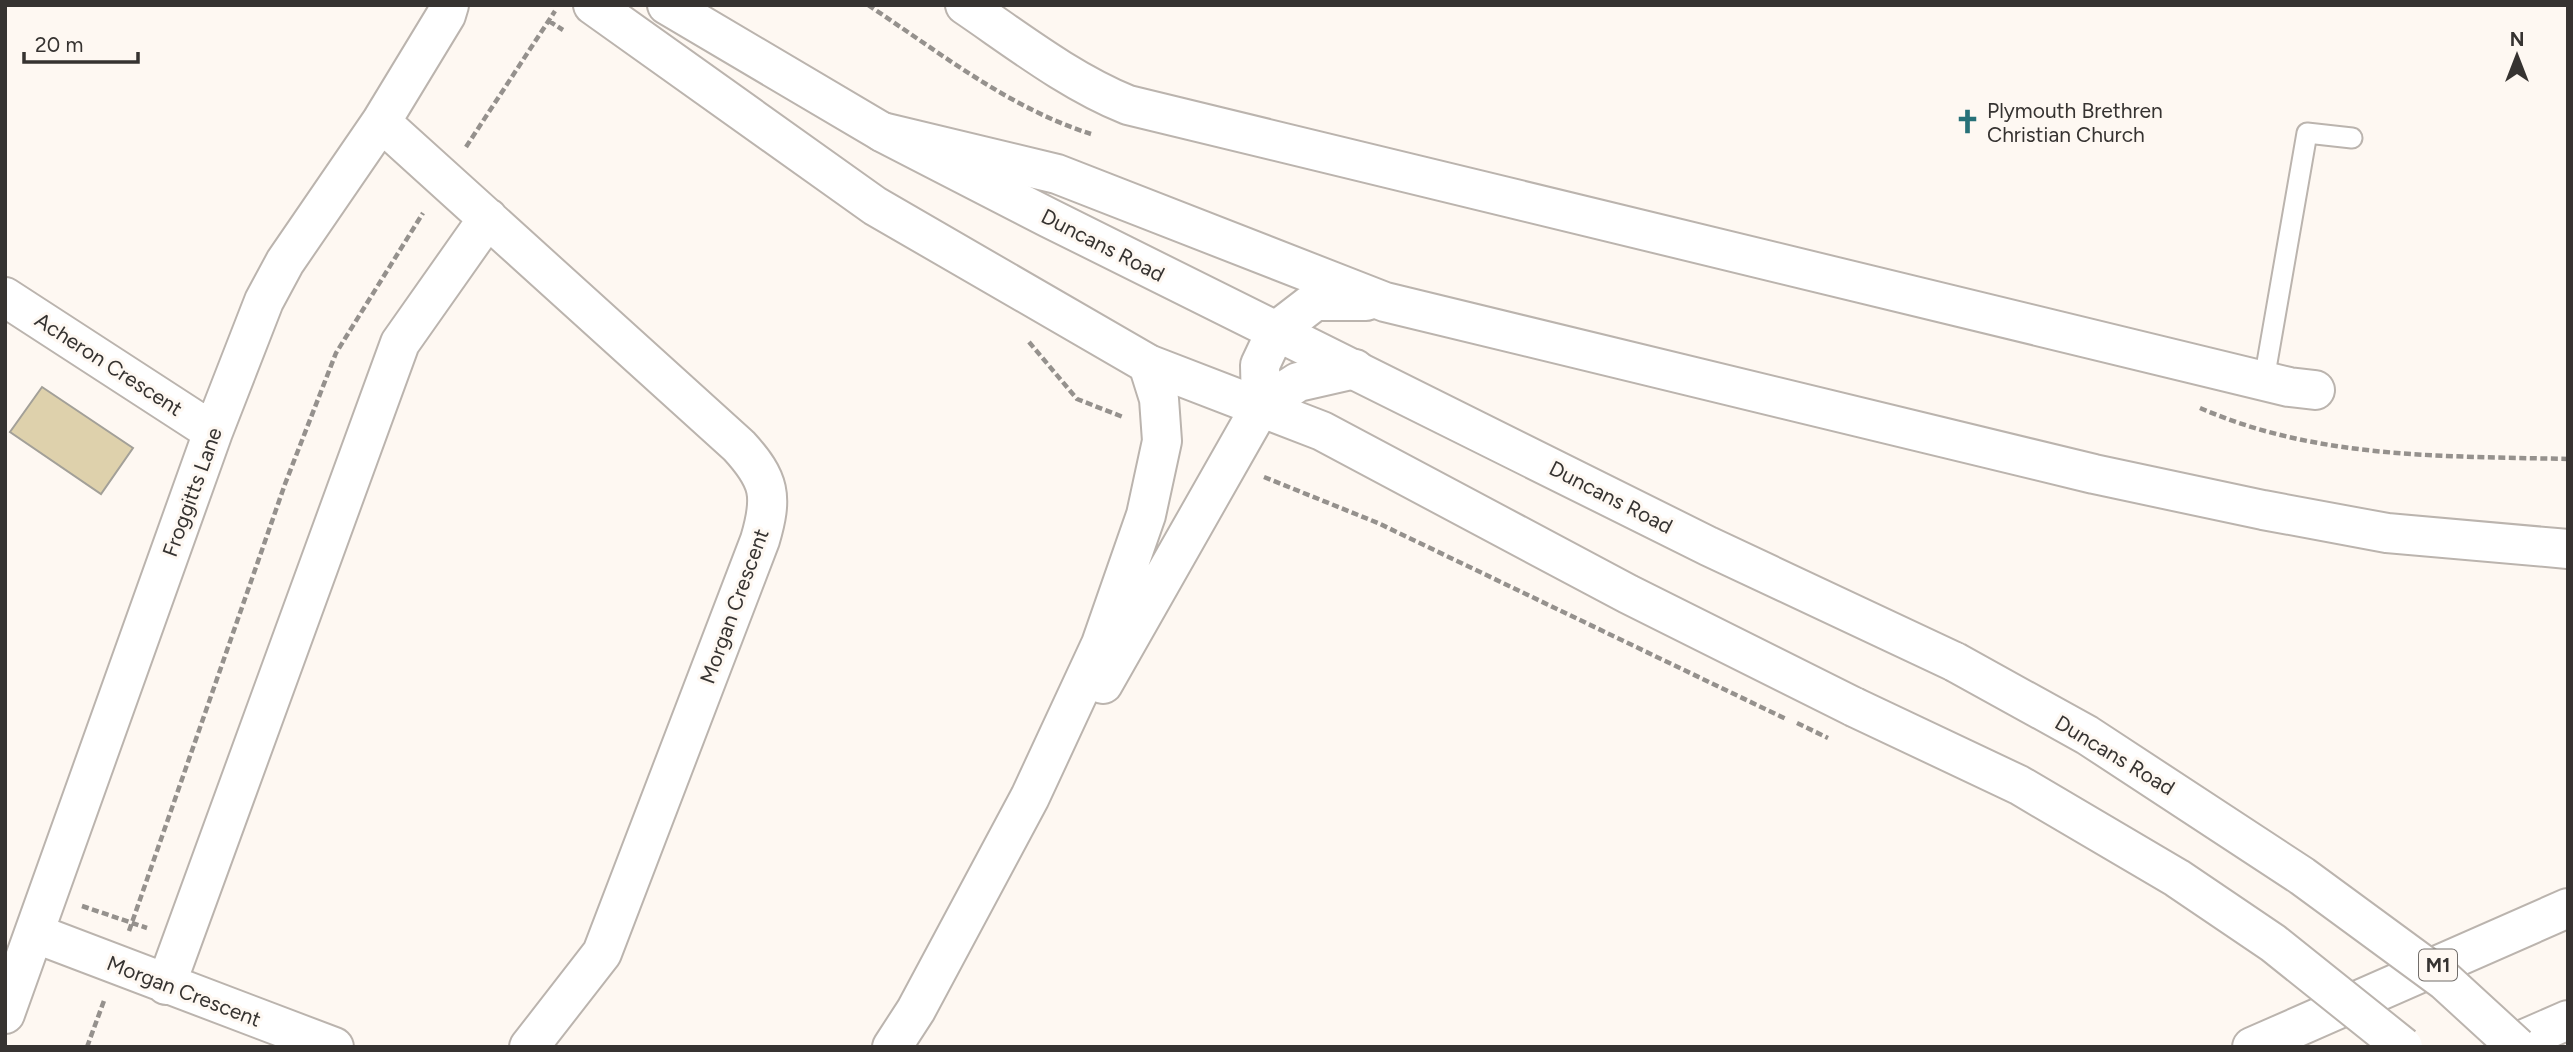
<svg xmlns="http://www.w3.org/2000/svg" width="2573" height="1052" font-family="Figtree,sans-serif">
  <rect width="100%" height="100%" fill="#fef8f2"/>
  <path fill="#ded1ac" stroke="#a3a098" stroke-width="2" d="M42 387 133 448 101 494 10 432Z"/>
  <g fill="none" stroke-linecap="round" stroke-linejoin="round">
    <defs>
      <path id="lane" d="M2264 380 2307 133 2352 138"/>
      <path id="street" d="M965 5C1018 41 1069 81 1128 105L2289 387 2315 390
        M381 122 739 446C770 480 773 496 760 540L602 953 529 1047
        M5 297 213 432
        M34 933 334 1047
        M166 985 400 343 488 218
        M5 1014 213 432 264 301 285 262 381 122 446 15 449 5"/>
      <path id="secondary" d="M593 5 875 206 1148 364 1322 431 1628 594 1854 707
        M667 5 882 132 1049 218 1708 546 1955 662"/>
      <path id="highway" d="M882 132 1057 174 1385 302 2094 474 2263 510 2387 533 2568 549
        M1261 406 1260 365 1276 331 1315 301H1366
        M1103 684 1261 406 1298 382 1355 369
        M892 1047 916 1010 1030 797 1101 644 1146 515 1162 441 1159 399 1148 364
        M2252 1047 2568 908
        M2506 1047 2568 1020"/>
    </defs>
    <use href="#lane" stroke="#bbb4ae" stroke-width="23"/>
    <use href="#street" stroke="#bbb4ae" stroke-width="42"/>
    <use href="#secondary" stroke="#bbb4ae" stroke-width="42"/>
    <use href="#highway" stroke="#bbb4ae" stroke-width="42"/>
    <path stroke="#95918d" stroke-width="4.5" stroke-dasharray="7 3.5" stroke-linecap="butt" d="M868 5C939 52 1009 108 1091 134
      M549 21 563 30
      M466 147 555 11
      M1029 342 1077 399 1123 417
      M2200 408C2317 459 2442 456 2568 459
      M1264 477 1378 523 1786 719
      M82 906 147 928
      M129 931 285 484 336 353 423 213
      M87 1047 105 998"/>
    <use href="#lane" stroke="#fff" stroke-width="19"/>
    <use href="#street" stroke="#fff" stroke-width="38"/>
    <use href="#secondary" stroke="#fff" stroke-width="38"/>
    <use href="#highway" stroke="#fff" stroke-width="38"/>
    <defs>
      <path id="secondary-bridge" d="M1955 662 2087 735 2302 876 2445 981 2517 1047
        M1854 707 2019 785 2177 878 2273 943 2403 1047"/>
    </defs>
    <use href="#secondary-bridge" stroke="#bbb4ae" stroke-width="42" stroke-linecap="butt"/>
    <path stroke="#95918d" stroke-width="4.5" stroke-dasharray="7 3.5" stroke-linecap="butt" d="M1797 723 1828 738"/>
    <use href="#secondary-bridge" stroke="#fff" stroke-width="38"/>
  </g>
  <defs>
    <symbol id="church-bare" viewBox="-9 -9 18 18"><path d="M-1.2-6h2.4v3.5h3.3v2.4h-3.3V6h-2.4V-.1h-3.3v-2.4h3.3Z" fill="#277178" stroke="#fef8f2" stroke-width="2.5" paint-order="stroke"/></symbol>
  </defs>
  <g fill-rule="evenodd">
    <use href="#church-bare" x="1950" y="104" width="35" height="35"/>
  </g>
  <g text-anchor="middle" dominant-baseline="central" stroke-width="6" stroke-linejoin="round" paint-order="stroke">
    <rect fill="#fef8f2" stroke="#726e6b" stroke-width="2" x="2419" y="949.5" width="38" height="31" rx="5"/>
    <g font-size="19" font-weight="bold" fill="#363331">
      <text x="2438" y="965">M1</text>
    </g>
    <g font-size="21" fill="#363331" stroke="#fef8f2" text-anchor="start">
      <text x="1987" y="110">Plymouth Brethren<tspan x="1987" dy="24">Christian Church</tspan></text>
    </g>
    <g font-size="21" fill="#363331" stroke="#fef8f2">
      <text transform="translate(1103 245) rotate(27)">Duncans Road</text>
      <text transform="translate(109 364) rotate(33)">Acheron Crescent</text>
      <text transform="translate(192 492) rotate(-70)">Froggitts Lane</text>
      <text transform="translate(1611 497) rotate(27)">Duncans Road</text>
      <text transform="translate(734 606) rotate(-70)">Morgan Crescent</text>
      <text transform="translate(2115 755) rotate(31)">Duncans Road</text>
      <text transform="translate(184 991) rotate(21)">Morgan Crescent</text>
    </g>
  </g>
  <rect width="2573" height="1052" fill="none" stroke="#363331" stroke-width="14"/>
  <g transform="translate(2517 56)" stroke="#fef8f2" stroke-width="5" paint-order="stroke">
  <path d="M0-5L12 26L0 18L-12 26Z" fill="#363331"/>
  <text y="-10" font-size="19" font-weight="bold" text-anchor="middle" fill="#363331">N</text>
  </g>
  <path d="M24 52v10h114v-10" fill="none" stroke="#363331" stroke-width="3.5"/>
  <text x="35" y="52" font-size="21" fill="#363331" stroke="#fef8f2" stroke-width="5" paint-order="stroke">20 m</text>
</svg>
